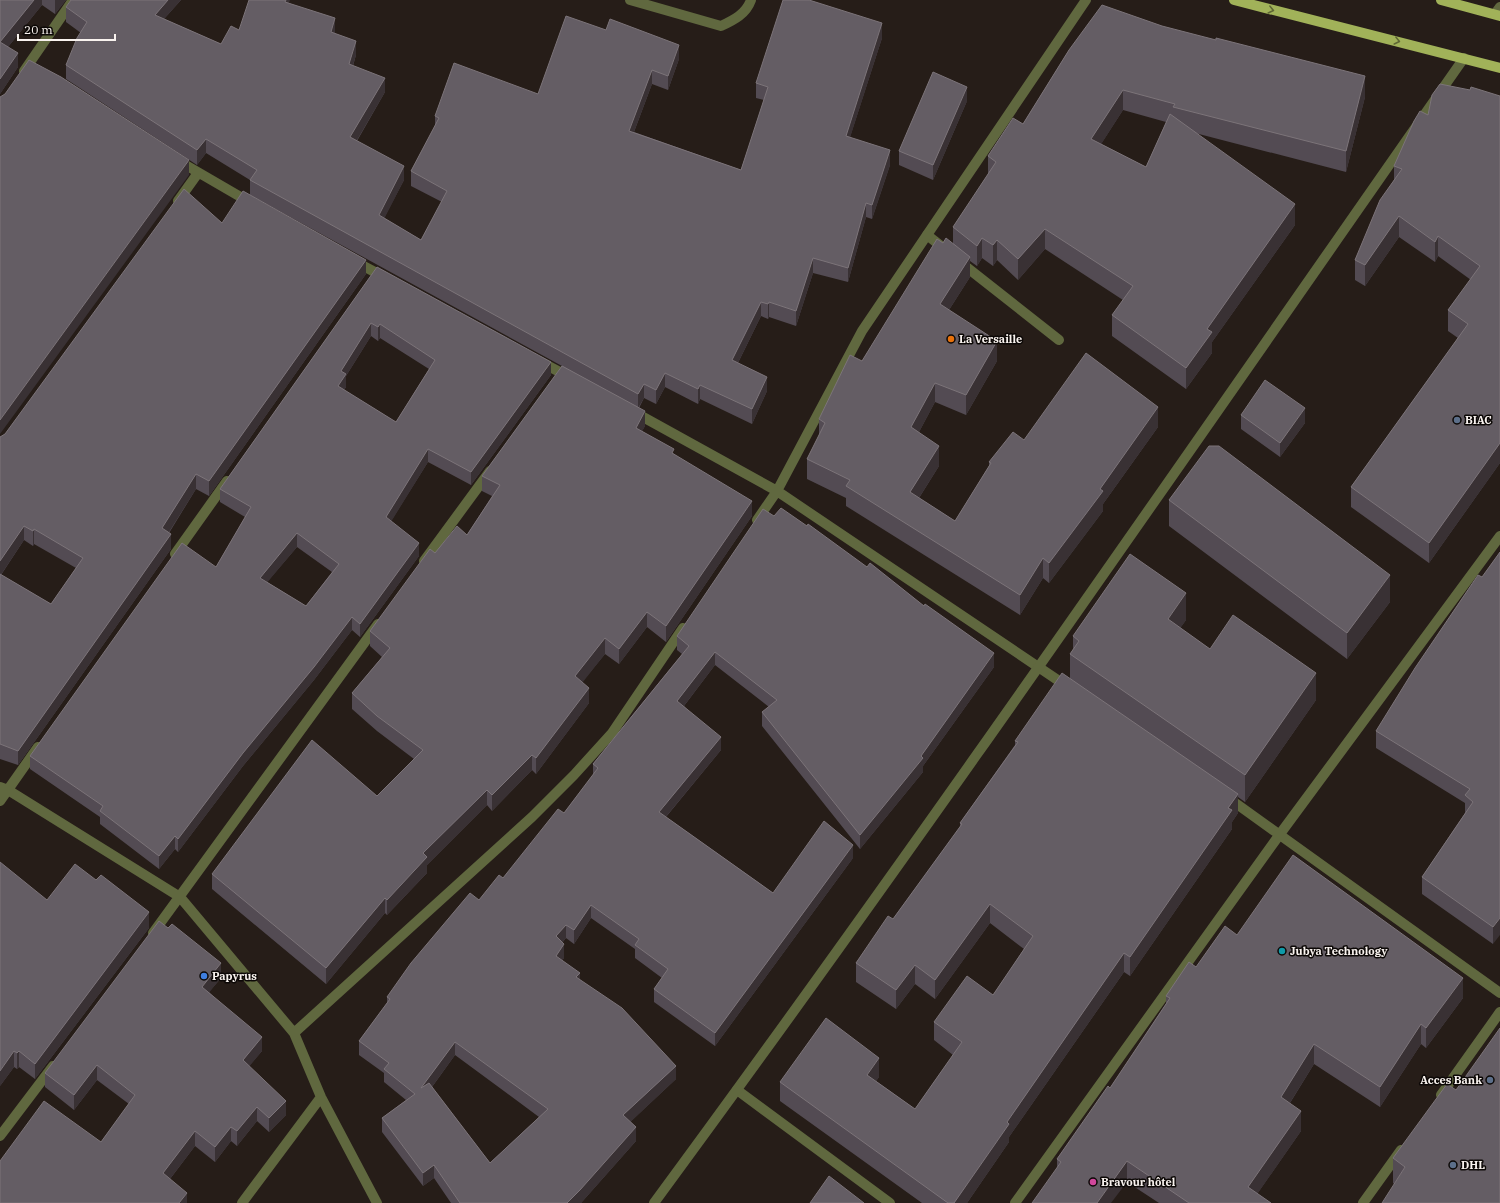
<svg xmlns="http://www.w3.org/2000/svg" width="1500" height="1203" font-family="'IBM Plex Serif',serif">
  <rect width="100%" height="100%" fill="#261d18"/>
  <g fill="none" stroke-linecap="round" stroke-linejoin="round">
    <path stroke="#60683f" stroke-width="10" d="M630 0 721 26C734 20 746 14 751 0
      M927 235 946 250
      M960 262 1059 340"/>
    <path stroke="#60683f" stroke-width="10" d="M1495 14 1500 7
      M24 71 73 0
      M177 160 251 203
      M178 201 198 173
      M354 261 386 278
      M539 361 569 377
      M634 412 777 491 1068 687
      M757 520 777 491 862 331 1086 0
      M175 554 227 481
      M424 561 490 471
      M0 787 8 790 180 897 294 1033 321 1097 377 1203
      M1227 797 1500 993
      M0 801 38 747
      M153 933 378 624
      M294 1033 532 817 574 775 612 733 683 628
      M737 1090 890 1203
      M1441 1095 1500 1012
      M0 1136 53 1066
      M242 1203 321 1097
      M1015 1203 1280 834 1500 536
      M1363 1203 1401 1150"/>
    <path stroke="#60683f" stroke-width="10" d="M654 1203C931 827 1196 441 1464 58"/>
    <path stroke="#a1b259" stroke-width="10" d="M1234 0 1500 68
      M1441 0 1500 16"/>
  </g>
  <path fill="#534b53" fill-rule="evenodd" d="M0 0H66L55 14 42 5 8 47 18 67 0 94Z
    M71 0H181L164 19 221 44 239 30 289 3 335 32 334 34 356 55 353 66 385 92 357 141 404 180 384 218 421 240 442 202 411 186V171L435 126V116L538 94 679 59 668 90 652 84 634 132 741 170 764 100 756 98V83L882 38 850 137 890 165 872 219 866 217 848 282 813 273 796 326 769 317 768 319 761 316 738 363 767 391 752 424 700 399 698 404 665 387 656 404 644 398 639 408 645 426 642 431 674 454 752 516 666 642 647 627 619 664 605 654 582 682 589 703 536 774 532 770 492 811 487 805 427 865V873L387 915 385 913 326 984 212 889V874L377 796 414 759 377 731 352 709V693L382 657 370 646V631L435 553 467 535 492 496 482 491V476L562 366 250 195V180L206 153 197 165 66 79V65L81 33 66 22V7Z
    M1069 50 1365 97 1346 172 1195 133 1295 225 1212 342V353L1186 389 1112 336V315L1123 300 1045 249 1018 280 997 260 993 266 982 258 977 266 970 261V277L949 310 997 361 966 415 935 402 919 432 939 466 919 498 955 521 989 466V462L1024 440 1158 427 1103 504V511L1049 583 1043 578 1020 615 846 506V498L807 479V459L819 436V419L862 361 943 243 953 244V227L988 175V156L1023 124ZM1123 110 1166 122 1146 167 1101 144Z
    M1470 90 1500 96V463L1429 563 1351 507V487L1458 338 1448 331V310L1471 280 1438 256 1435 262 1399 237 1365 286 1355 280V260L1394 180V166L1428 115Z
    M967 101 933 180 899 165V151Z
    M222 223 366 274 209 496 196 489 169 533 171 549 18 765 0 759V437L5 434ZM24 540 33 546 34 544 76 568 51 604 1 575Z
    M377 267 551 375 471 485 428 462 391 521 419 556 360 637 352 630 314 680 243 766 178 852 175 849 159 869 100 824V817L30 769V756L216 567 245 517 220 502V489ZM371 336 378 341 380 338 429 369 396 422 344 390 346 387V376ZM297 547 332 572 306 606 267 582Z
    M1241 415 1305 423 1280 457 1241 429Z
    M1169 500 1390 602 1347 659 1169 526Z
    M1500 552 1493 944 1422 894V877L1465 813V803L1376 748V731Z
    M1186 620 1180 628 1210 649 1316 700 1245 802 1238 797V813L1232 822V829L1130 976 1124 972 1009 1137V1142L967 1203H922L780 1101V1082L879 1077 876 1081 915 1109 953 1055 934 1040V1022L993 995 1024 949 990 923 935 999 915 984 896 1009 856 982V963L893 919 960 827V823L1015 745V741L1070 678V654L1073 649V636Z
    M677 636 994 667 923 766V772L860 849 762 726V712L769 707 715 665 684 706 721 750 666 817 773 893 853 858 715 1046 654 1002V989L662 978 635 958V949L591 918 574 944 566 938 562 943 564 958 562 960 580 980 676 1079 630 1122 636 1141 581 1203H451L434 1178 423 1186 382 1132V1118L406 1100 384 1082V1073L359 1055V1041L387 1003V997L479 900 503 878 564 813 593 775V764L682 654 677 650ZM455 1055 539 1117 490 1163 432 1087Z
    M47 900 149 928 35 1079 19 1067 17 1069 14 1067 0 1086Z
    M1237 935 1463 998 1426 1048 1421 1044 1380 1107 1314 1064 1290 1103 1301 1131 1257 1194 1271 1203H1159L1127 1182 1057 1168V1159L1110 1088 1166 1004V996L1196 967Z
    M221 978 209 992 262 1051 249 1066 286 1115 269 1132 257 1121 237 1146 231 1141 215 1162 195 1146 170 1179 187 1203 101 1142 129 1104 97 1080 74 1110 45 1087V1073Z
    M1456 1090 1394 1184 1393 1183V1158Z"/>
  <path fill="#393134" d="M34 0H42V5L0 57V42Z
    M55 0H66L55 14Z
    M168 0H181L155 29V15Z
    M286 0H290L285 16V2Z
    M335 18V32L331 47V32Z
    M882 23V38L846 150V136Z
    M356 41V55L349 78V64Z
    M679 45V59L668 90V76Z
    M18 53V67L0 94V79Z
    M652 70V84L629 145V131Z
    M1365 76V97L1346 172V151Z
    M385 78V92L350 152V137Z
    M967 87V101L933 180V165Z
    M1123 90V110L1091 160V139Z
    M206 139V153L197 165V150Z
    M890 150V165L872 219V205Z
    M189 160V175L0 434V420Z
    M404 166V180L379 229V215Z
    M866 203V217L848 282V268Z
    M1295 204V225L1212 342V353L1186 389V368L1207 329Z
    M1399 216V237L1365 286V265Z
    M1045 229V249L1018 280V259Z
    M1438 236V256L1435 262V242Z
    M982 238V258L977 266V246Z
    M997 240V260L993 266V245Z
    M970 257V277L940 324V304Z
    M813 258V273L796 326V311Z
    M366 260V274L209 496V481Z
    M761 302V316L732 375V360Z
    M769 302V317L768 319V304Z
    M371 323V336L346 376V387L338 399V386L341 371Z
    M380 324V338L378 341V327Z
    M997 341V361L966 415V395Z
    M551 362V375L471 485V472Z
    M665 373V387L656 404V390Z
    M767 377V391L752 424V409Z
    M935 383V402L911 447V427Z
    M644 384V398L638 408V394Z
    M700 385V399L698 404V389Z
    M1158 407V427L1103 504V511L1049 583V563L1100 489Z
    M1305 408V423L1280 457V443Z
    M645 411V426L636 443V428Z
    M1500 443V463L1429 563V543Z
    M939 446V466L910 512V492Z
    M428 449V462L386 530V517Z
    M196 474V489L162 543V528Z
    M752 501V516L666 642V626Z
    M24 526V540L0 576V561Z
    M34 529V544L33 546V531Z
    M297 533V547L260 591V578Z
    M171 534V549L18 765V751Z
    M419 543V556L360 637V624Z
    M1043 558V578L1020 615V595Z
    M1390 575V602L1347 659V633Z
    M1186 593V620L1168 646V619Z
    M647 612V627L619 664V649Z
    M352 617V630L314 680 243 766 178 852V839L243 753Z
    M605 638V654L575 692V676Z
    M715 652V665L677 715V701Z
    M994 653V667L923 766V772L860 849V835L921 756Z
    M1316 673V700L1245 802V775Z
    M589 688V703L536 774V758Z
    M721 737V750L659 825V812Z
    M532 755V770L492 811V795Z
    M487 790V805L427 865V873L387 915V900L423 853Z
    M1238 794V813L1232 822V829L1130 976V957Z
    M175 836V849L159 869V856Z
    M853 845V858L715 1046V1033Z
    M385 898V913L326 984V968Z
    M990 904V923L935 999V980Z
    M591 905V918L574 944V930Z
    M149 912V928L35 1079V1064Z
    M1500 918V935L1493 944V927Z
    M566 925V938L556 950V936Z
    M564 944V958L556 969V956Z
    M1124 953V972L1009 1137V1142L967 1203H954L1007 1122Z
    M221 963V978L202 1001V987Z
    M915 965V984L896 1009V990Z
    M580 973V986L576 977Z
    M1463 978V998L1426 1048V1028Z
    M1421 1024V1044L1380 1107V1087Z
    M262 1037V1051L243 1074V1060Z
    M455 1042V1055L421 1102V1088Z
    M1314 1044V1064L1281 1117V1097Z
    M14 1051V1067L0 1086V1071Z
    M19 1051V1067L17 1069V1053Z
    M879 1058V1077L867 1094V1075Z
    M97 1065V1080L74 1110V1095Z
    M676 1066V1079L623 1129V1115Z
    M286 1101V1115L269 1132V1118Z
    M257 1107V1121L237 1146V1131Z
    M1301 1111V1131L1251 1203 1248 1187Z
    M231 1127V1141L215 1162V1147Z
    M636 1127V1141L581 1203H567Z
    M195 1131V1146L163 1188V1173Z
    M1127 1161V1182L1111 1203H1097Z
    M434 1165V1178L423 1186V1173Z
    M187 1193V1203H179Z"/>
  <path fill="#645d64" stroke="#7c7479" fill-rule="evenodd" d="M0 0H34L0 42 18 53 0 79Z
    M71 0H168L155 15 221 44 231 26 239 30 249 0H286L285 2 335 18 331 32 356 41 349 64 385 78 350 137 404 166 379 215 421 240 447 191 411 171 439 118 435 116 454 63 538 94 566 16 606 30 610 19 679 45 668 76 652 70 629 131 741 170 768 87 756 83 783 0H809L882 23 846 136 890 150 872 205 866 203 848 268 813 258 796 311 769 302 768 304 761 302 732 360 767 377 752 409 700 385 698 389 665 373 656 390 644 384 638 394 250 180 257 170 206 139 197 150 66 65 77 38 87 22 66 7Z
    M1102 5 1162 26 1216 40V38L1365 76 1346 151 1173 107 1175 104 1123 90 1091 139 1146 167 1170 114 1295 204 1207 329 1212 332 1186 368 1112 315 1133 286 1045 229 1018 259 997 240 993 245 982 238 977 246 953 227 996 162 988 156 1013 118 1023 124 1069 50Z
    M29 60 61 77 189 160 0 420V97L5 94Z
    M933 72 967 87 933 165 899 151Z
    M1440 84 1470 90 1471 87 1500 96V443L1429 543 1351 487 1468 324 1448 310 1480 266 1438 236 1435 242 1399 216 1365 265 1355 260 1380 200 1402 169 1394 166 1414 121 1420 111 1428 115 1432 95Z
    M184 189 222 223 243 191 366 260 209 481 196 474 162 528 171 534 18 751 0 744V574L51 604 83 558 34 529 33 531 24 526 0 561V437L5 434Z
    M946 238 970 257 940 304 997 341 966 395 935 383 911 427 939 446 910 492 955 521 991 463 989 462 1013 432 1024 440 1086 353 1158 407 1100 489 1103 491 1049 563 1043 558 1020 595 846 486 850 480 807 459 825 423 819 419 850 355 862 361 937 239 943 243Z
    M377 267 551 362 471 472 428 449 386 517 419 543 360 624 352 617 314 667 243 753 178 839 175 836 159 856 100 811 103 806 30 756 182 543 216 567 251 507 220 489ZM371 323 378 327 380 324 435 360 396 422 338 386 346 374 341 371ZM297 533 339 564 306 606 260 578Z
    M562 366 645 411 636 428 674 449 672 453 752 501 666 626 647 612 619 649 605 638 575 676 589 688 536 758 532 755 492 795 487 790 423 853 427 857 387 900 385 898 326 968 212 874 312 740 377 796 423 750 377 716 352 693 390 648 370 631 430 549 435 553 457 526 467 535 500 485 482 476Z
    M1265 380 1305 408 1280 443 1241 415Z
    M1209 446H1219L1390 575 1347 633 1169 500Z
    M781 508 807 526 808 524 867 567 870 563 924 606 925 604 994 653 921 756 923 758 860 835 762 712 777 700 715 652 677 701 721 737 659 812 773 893 824 821 853 845 715 1033 654 989 668 969 635 945 639 939 591 905 574 930 566 925 556 936 564 944 556 956 580 973 576 977 622 1008 676 1066 623 1115 636 1127 580 1190 567 1203H460L434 1165 423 1173 382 1118 415 1094 384 1069 389 1063 359 1041 390 999 387 997 411 963 470 893 479 900 499 875 503 878 558 809 564 813 598 768 593 764 689 646 677 636 763 509 774 516ZM455 1042 548 1109 490 1163 429 1083 421 1088Z
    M1500 552V918L1493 927 1422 877 1473 802 1465 795 1470 789 1376 731 1415 668 1478 575 1482 577Z
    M1130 554 1186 593 1168 619 1210 649 1233 615 1316 673 1245 775 1070 654 1079 641 1073 636Z
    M1062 673 1238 794 1228 808 1232 810 1130 957 1124 953 1007 1122 1009 1124 954 1203H948L780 1082 826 1018 879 1058 867 1075 915 1109 962 1042 934 1022 967 976 993 995 1033 936 990 904 935 980 915 965 896 990 856 963 888 916 893 919 962 824 960 823 1018 742 1015 741Z
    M1293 855 1463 978 1426 1028 1421 1024 1380 1087 1314 1044 1281 1097 1301 1111 1248 1187 1271 1203H1189L1127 1161 1097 1203H1032L1061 1162 1057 1159 1108 1086 1110 1088 1170 998 1166 996 1189 962 1196 967 1225 926 1237 935Z
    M0 862 47 900 75 864 96 880 101 875 149 912 35 1064 19 1051 17 1053 14 1051 0 1071Z
    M159 921 168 928 172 924 221 963 202 987 262 1037 243 1060 286 1101 269 1118 257 1107 237 1131 231 1127 215 1147 195 1131 163 1173 187 1193 179 1203H0V1161L44 1101 101 1142 135 1095 97 1065 74 1095 45 1073Z
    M1500 1028V1203H1382L1405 1167 1393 1158 1447 1084 1456 1090Z
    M829 1176 864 1203H810Z"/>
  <defs><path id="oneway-chevron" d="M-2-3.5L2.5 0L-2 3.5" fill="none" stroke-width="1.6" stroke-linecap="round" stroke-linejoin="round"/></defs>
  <g stroke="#5e6634">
    <use href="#oneway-chevron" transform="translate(1271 10) rotate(14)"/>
    <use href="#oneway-chevron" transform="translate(1397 41) rotate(14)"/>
  </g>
  <circle fill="#e8710a" stroke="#0c0806" stroke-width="1.5" cx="951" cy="339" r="4"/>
  <g fill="#5c6f8a" stroke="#0c0806" stroke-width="1.5">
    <circle cx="1457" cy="420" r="4"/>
    <circle cx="1490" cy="1080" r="4"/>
    <circle cx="1453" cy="1165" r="4"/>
  </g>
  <circle fill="#0f9aa8" stroke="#0c0806" stroke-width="1.5" cx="1282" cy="951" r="4"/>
  <circle fill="#3f7fe0" stroke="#0c0806" stroke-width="1.5" cx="204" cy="976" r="4"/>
  <circle fill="#d1479c" stroke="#0c0806" stroke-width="1.5" cx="1093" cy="1182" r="4"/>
  <g text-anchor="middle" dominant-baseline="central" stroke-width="3" stroke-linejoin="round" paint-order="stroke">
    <g font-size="11" font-weight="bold" fill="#f9f3ef" stroke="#0c0806" text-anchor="start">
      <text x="959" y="339">La Versaille</text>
      <text x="1465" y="420">BIAC</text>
      <text x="1290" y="951">Jubya Technology</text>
      <text x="212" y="976">Papyrus</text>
      <text x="1482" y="1080" text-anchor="end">Acces Bank</text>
      <text x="1461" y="1165">DHL</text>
      <text x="1101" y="1182">Bravour hôtel</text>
    </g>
  </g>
  <path d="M18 34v6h97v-6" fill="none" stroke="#f9f3ef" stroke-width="2"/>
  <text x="24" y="34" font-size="12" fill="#f9f3ef" stroke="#0c0806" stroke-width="3" paint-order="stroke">20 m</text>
</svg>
